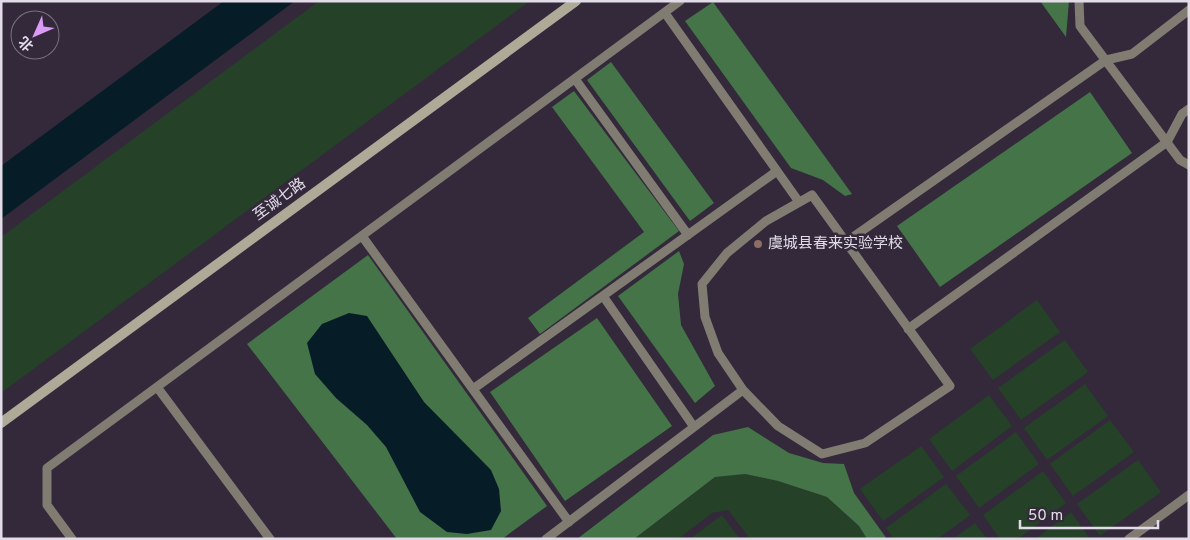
<svg xmlns="http://www.w3.org/2000/svg" width="1190" height="540" font-family="Overpass,'Noto Sans SC',sans-serif">
  <rect width="100%" height="100%" fill="#33293b"/>
  <path fill="#254128" d="M319 1H530L1 393V237Z
    M1037 300 1060 332 993 380 970 349Z
    M1065 340 1088 372 1021 420 998 388Z
    M1085 384 1108 416 1047 460 1024 428Z
    M989 395 1012 426 952 471 929 439Z
    M1110 420 1134 452 1073 496 1050 464Z
    M1016 432 1039 464 979 508 956 476Z
    M921 446 944 477 883 521 860 489Z
    M1138 460 1161 492 1100 536 1077 504Z
    M1043 471 1066 503 1018 539H1000L983 515Z
    M745 474 778 481 827 497 859 526 867 539H750L728 510 712 513 678 539H634L715 477Z
    M946 484 970 515 938 539H894L886 528Z
    M1071 512 1090 539H1035Z
    M722 515 740 539H690Z
    M975 523 987 539H953Z"/>
  <path fill="#447448" d="M1040 1H1069L1066 37Z
    M713 2 852 194 845 196 823 180 791 168 685 21Z
    M611 62 714 203 690 221 587 80Z
    M574 91 679 231 540 334 528 318 644 232 552 107Z
    M1090 92 1132 153 940 287 897 226Z
    M679 251 684 264 678 294 681 325 715 386 695 403 618 296Z
    M368 255 547 506 502 539H397L247 344Z
    M597 318 672 426 565 501 490 392Z
    M748 427 789 453 823 463 844 464 854 493 887 539H867L859 526 827 497 778 481 745 474 715 477 634 539H577L713 435Z"/>
  <path fill="#061d27" d="M224 1H295L1 219V166Z
    M349 313 367 316 424 402 491 470 499 489 501 511 491 530 467 534 447 532 420 512 386 447 367 425 336 398 315 374 307 343 322 324Z"/>
  <g fill="none" stroke-linecap="round" stroke-linejoin="round">
    <path stroke="#807c72" stroke-width="9" d="M1079 1 1080 26 1180 160 1189 165
      M665 13 799 202
      M575 79 688 235
      M812 195 950 386 865 443 822 454 778 426 743 390 718 353 705 317 702 284 727 253 766 221Z
      M362 236 569 522
      M846 242 1106 60 1132 54 1189 10
      M603 296 694 427
      M908 329 1167 142 1182 114 1189 109
      M157 387 270 539
      M473 389 777 171
      M72 539 47 505V468L680 1
      M546 539 743 390
      M1129 539 1189 495"/>
    <path stroke="#afa998" stroke-width="10" d="M1 423 576 1"/>
  </g>
  <circle fill="#8d6e63" stroke="#33293b" stroke-width="2" cx="758" cy="244" r="5"/>
  <g text-anchor="middle" dominant-baseline="central" stroke-width="5" stroke-linejoin="round" paint-order="stroke">
    <g font-size="15" fill="#e2dce8" stroke="#33293b">
      <text transform="translate(280 200) rotate(-36)">至诚七路</text>
    </g>
    <g font-size="15" fill="#e2dce8" stroke="#33293b" text-anchor="start">
      <text x="768" y="244">虞城县春来实验学校</text>
    </g>
  </g>
  <rect width="1190" height="540" fill="none" stroke="#e2dce8" stroke-width="5"/>
  <g transform="translate(35 35) rotate(225)"><circle r="24" fill="#33293b" stroke="#797180"/>
  <path d="M0-4L9 19L0 12L-9 19Z" fill="#db9af6"/>
  <text y="-8" font-size="14" font-weight="bold" text-anchor="middle" fill="#e2dce8">北</text>
  </g>
  <path d="M1020 520v8h138v-8" fill="none" stroke="#e2dce8" stroke-width="2.5"/>
  <text x="1028" y="520" font-size="15" fill="#e2dce8" stroke="#33293b" stroke-width="4" paint-order="stroke">50 m</text>
</svg>
